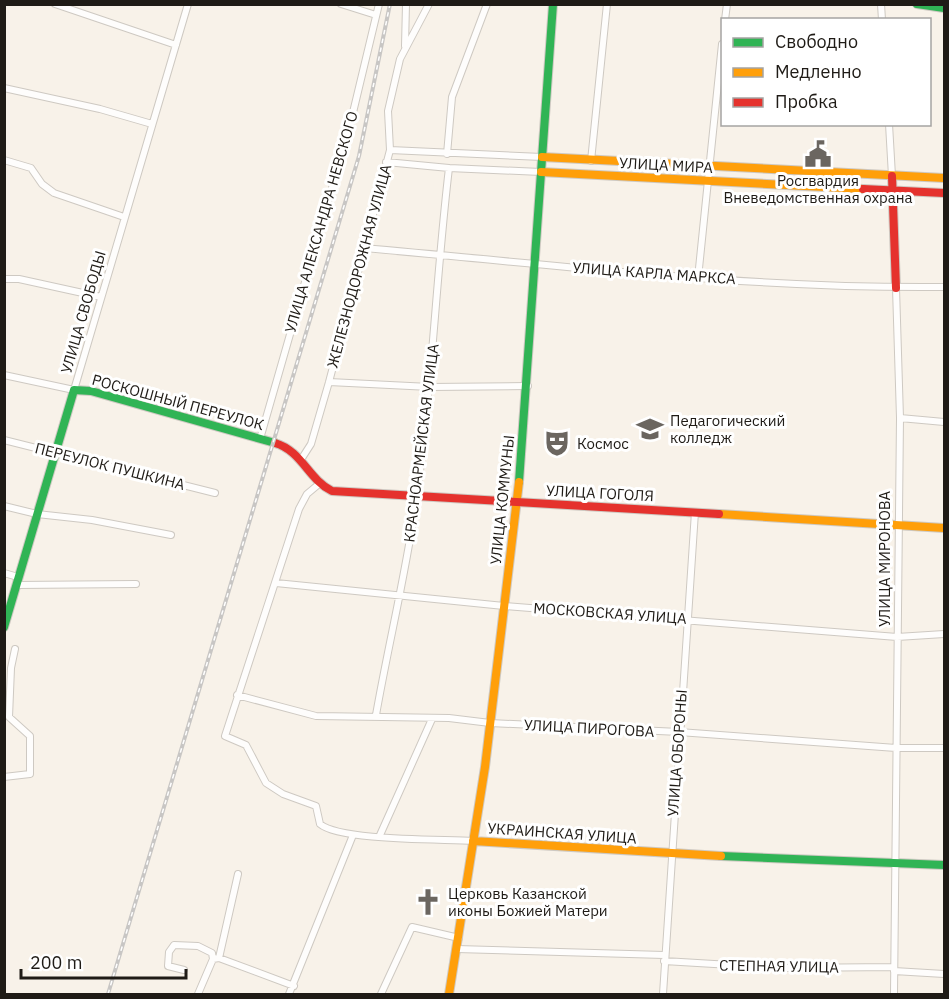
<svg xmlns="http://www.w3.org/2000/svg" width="949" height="999" font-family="'IBM Plex Sans',sans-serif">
  <rect width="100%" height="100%" fill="#f8f2e9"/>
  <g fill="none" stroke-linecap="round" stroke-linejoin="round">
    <defs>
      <path id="street" d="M55 4 176 45
        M341 4 376 15
        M881 4 882 20
        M725 20 727 4
        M405 46 406 4
        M4 88 100 109 152 124
        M889 124 892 176
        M390 150 542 157
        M447 154 452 97 487 4
        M4 160 31 168 42 184 54 193 124 217
        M591 161 607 4
        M386 162 449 168 541 172
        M364 248C557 265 751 289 944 287
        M698 278 722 44
        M4 279H19L101 297
        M4 375 74 390 188 4
        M329 382 430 387 528 386
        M900 418 944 422
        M260 439 350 125 379 4
        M4 440 215 493
        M302 458 311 444 329 382 390 150 388 111 400 59 429 4
        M319 484 307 494 299 509 225 736 246 745 266 783 283 794 316 806 320 824C340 841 442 839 473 841
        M4 506 37 514 92 520 171 535
        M4 573 18 577
        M276 583 504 606 897 637 944 634
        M16 585 136 584
        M237 695 316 716 449 718 490 723 679 732 896 748H944
        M376 715C389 641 407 569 417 495 432 386 436 277 449 168
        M4 777 30 774V736L9 717 11 668 15 649
        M380 835 432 719
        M457 949 664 955
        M219 958 294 986
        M213 959 219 958 238 874
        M664 961 783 968 894 967
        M184 970 168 966 169 952 174 945 198 946 212 953 213 959 198 994
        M894 971 944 974
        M289 994 353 835
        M381 994 412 927 459 938
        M663 994 695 512
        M894 994 900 418 896 288"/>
      <path id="fast" d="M917 4 944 8
        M519 482 553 4
        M4 627 74 390 91 391 275 443
        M721 856 944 865"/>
      <path id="slow" d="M542 157 944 178
        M541 172 863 189
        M719 514 944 528
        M473 841 721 856
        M449 994 485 767 519 482"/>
      <path id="jam" d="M892 176 896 288
        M863 189 944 193
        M275 443C302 451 308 479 332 491L719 514"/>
    </defs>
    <use href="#street" stroke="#cec9c2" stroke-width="8"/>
    <use href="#fast" stroke="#cec9c2" stroke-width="10"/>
    <use href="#slow" stroke="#cec9c2" stroke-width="10"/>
    <use href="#jam" stroke="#cec9c2" stroke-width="10"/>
    <use href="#street" stroke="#fefdfc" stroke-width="6"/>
    <use href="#fast" stroke="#30b455" stroke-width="8"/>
    <use href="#slow" stroke="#ff9f0a" stroke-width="8"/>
    <use href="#jam" stroke="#e5322d" stroke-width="8"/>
    <defs>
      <path id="rail" d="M108 994 359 156 390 4"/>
    </defs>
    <use href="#rail" stroke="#c8c6c4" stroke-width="4"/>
    <use href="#rail" stroke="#fff" stroke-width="1.5" stroke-dasharray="4.5" stroke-linecap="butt"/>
  </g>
  <defs>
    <symbol id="civic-bare" viewBox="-9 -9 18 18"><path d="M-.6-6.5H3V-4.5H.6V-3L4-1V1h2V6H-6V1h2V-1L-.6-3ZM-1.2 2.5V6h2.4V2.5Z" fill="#6b6660" stroke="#fff" stroke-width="2.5" paint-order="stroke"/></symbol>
    <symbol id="university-bare" viewBox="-9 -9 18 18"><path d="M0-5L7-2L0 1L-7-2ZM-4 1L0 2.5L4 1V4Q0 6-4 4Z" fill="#6b6660" stroke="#fff" stroke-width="2.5" paint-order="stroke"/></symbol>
    <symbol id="theatre-bare" viewBox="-9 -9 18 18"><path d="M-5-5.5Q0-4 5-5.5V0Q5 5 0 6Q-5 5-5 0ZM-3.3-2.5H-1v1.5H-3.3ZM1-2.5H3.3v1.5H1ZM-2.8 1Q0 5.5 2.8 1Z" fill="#6b6660" stroke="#fff" stroke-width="2.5" paint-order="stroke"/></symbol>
    <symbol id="church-bare" viewBox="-9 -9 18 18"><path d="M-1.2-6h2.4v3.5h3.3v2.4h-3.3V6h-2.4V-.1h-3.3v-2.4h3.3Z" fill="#6b6660" stroke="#fff" stroke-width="2.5" paint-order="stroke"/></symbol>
  </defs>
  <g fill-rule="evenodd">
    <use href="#civic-bare" x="799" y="135" width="38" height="38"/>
    <use href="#university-bare" x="631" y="410" width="38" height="38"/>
    <use href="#theatre-bare" x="538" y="424" width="38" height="38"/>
    <use href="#church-bare" x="409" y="883" width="38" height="38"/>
  </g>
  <g text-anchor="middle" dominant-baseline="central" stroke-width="6" stroke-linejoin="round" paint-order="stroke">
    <g font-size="15" fill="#1f1b16" stroke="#fff">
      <text transform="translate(666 165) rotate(3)">УЛИЦА МИРА</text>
      <text transform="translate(321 222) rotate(-74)">УЛИЦА АЛЕКСАНДРА НЕВСКОГО</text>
      <text transform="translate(359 266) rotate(-75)">ЖЕЛЕЗНОДОРОЖНАЯ УЛИЦА</text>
      <text transform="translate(654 273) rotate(4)">УЛИЦА КАРЛА МАРКСА</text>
      <text transform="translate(83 312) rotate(-74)">УЛИЦА СВОБОДЫ</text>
      <text transform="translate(178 402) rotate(15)">РОСКОШНЫЙ ПЕРЕУЛОК</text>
      <text transform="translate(421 443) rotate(-83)">КРАСНОАРМЕЙСКАЯ УЛИЦА</text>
      <text transform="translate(110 466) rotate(14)">ПЕРЕУЛОК ПУШКИНА</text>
      <text transform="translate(600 493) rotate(3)">УЛИЦА ГОГОЛЯ</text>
      <text transform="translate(502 500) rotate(-84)">УЛИЦА КОММУНЫ</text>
      <text transform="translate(884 559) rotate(-90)">УЛИЦА МИРОНОВА</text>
      <text transform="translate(610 613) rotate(4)">МОСКОВСКАЯ УЛИЦА</text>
      <text transform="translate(589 728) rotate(3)">УЛИЦА ПИРОГОВА</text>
      <text transform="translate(677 753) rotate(-86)">УЛИЦА ОБОРОНЫ</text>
      <text transform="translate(562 833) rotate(4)">УКРАИНСКАЯ УЛИЦА</text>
      <text transform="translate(779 966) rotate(1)">СТЕПНАЯ УЛИЦА</text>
    </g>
    <g font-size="15" fill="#1f1b16" stroke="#fff" text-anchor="start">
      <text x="818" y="180" text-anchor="middle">Росгвардия<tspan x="818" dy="17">Вневедомственная охрана</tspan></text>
      <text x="670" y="420">Педагогический<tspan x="670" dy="17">колледж</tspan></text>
      <text x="577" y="443">Космос</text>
      <text x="448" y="893">Церковь Казанской<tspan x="448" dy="17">иконы Божией Матери</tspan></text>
    </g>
  </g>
  <rect width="949" height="999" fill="none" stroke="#1f1b16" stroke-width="12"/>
  <rect x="721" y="18" width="210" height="108" fill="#ffffff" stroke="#a5a4a2" stroke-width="1.5"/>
  <rect x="733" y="38" width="30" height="9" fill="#30b455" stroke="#a5a4a2" stroke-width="1.5"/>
  <text x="775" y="48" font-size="18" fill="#1f1b16">Свободно</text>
  <rect x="733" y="68" width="30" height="9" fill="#ff9f0a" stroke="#a5a4a2" stroke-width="1.5"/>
  <text x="775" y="78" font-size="18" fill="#1f1b16">Медленно</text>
  <rect x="733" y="98" width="30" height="9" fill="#e5322d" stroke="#a5a4a2" stroke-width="1.5"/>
  <text x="775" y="108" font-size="18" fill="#1f1b16">Пробка</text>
  <path d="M21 969v9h165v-9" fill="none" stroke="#1f1b16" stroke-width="3"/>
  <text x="30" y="969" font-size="18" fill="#1f1b16" stroke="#ffffff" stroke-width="4.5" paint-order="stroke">200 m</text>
</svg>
